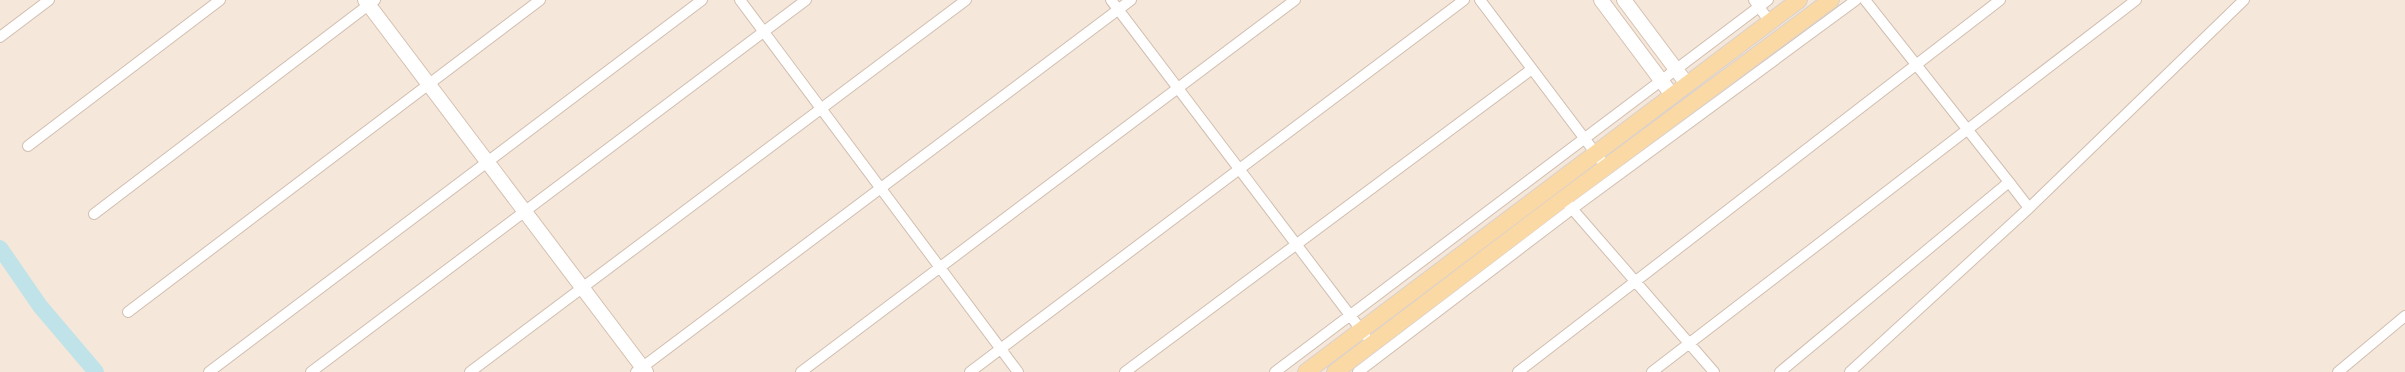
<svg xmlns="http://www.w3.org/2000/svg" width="2405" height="372" font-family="Montserrat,sans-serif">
  <rect width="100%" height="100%" fill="#fdf6ec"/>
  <path fill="#f5e8da" d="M0 0H2405V372H0Z"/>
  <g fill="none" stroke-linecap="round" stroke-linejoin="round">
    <path stroke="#bfe3e8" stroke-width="16" d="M0 248 40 306 96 372"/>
    <defs>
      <path id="street" d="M740 0 1018 372
        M1111 0 1365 335
        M1480 0 1606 167
        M1754 0 1770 22
        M0 37 49 0
        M28 146 220 0
        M2009 182 2029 208
        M1568 204 1714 372
        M94 214 375 0
        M128 312 540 0
        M209 372 702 0
        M311 372 806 0
        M470 372 966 0
        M636 372 1131 0
        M801 372 1295 0
        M970 372 1464 0
        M1125 372 1532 69
        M1275 372 1768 0
        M1358 372 1572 209 1856 0
        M1518 372 2000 0
        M1652 372 2136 0
        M1780 372 2009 182 1865 0
        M1850 372 2029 208 2244 0
        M2338 372 2405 316"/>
      <path id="secondary" d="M365 0 646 372
        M1601 0 1672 95
        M1624 0 1687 84"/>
      <path id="primary" d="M1306 372 1799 0
        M1335 372 1563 199 1831 0"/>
    </defs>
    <use href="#street" stroke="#d1beb0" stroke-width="12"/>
    <use href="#secondary" stroke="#d6c0b0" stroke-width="16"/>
    <use href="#primary" stroke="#dad1cd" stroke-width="18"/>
    <use href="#street" stroke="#fff" stroke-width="10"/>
    <use href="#secondary" stroke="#fff" stroke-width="14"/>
    <use href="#primary" stroke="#fbd9a5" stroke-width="16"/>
  </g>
</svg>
